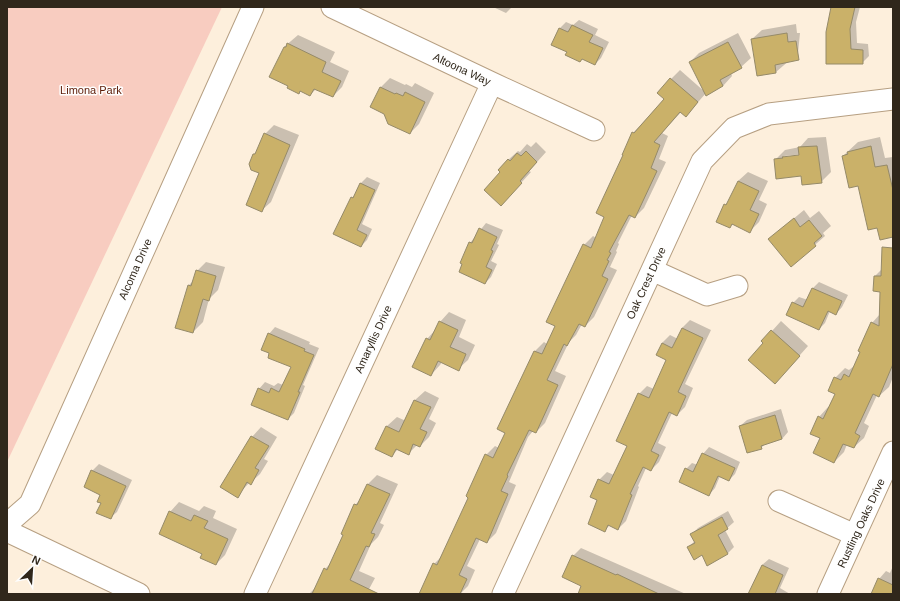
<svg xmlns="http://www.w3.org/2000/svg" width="900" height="601" font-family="Helvetica,sans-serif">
  <rect width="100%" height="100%" fill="#fdefdc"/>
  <path fill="#f8ccc0" d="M7 7H222L7 462Z"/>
  <path fill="#0003" fill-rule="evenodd" d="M493 7H512L506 13Z
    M832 7H860L856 22 857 43 868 44 869 56 862 63H827Z
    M579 20 598 29 595 35 609 42 601 58 595 64 583 58 580 61 568 51 560 28 566 22 573 25Z
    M796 24 797 33H800L798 53 776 72 752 39 762 30Z
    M738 33 751 58 741 67 731 73 732 76 723 86 706 93 686 116 681 112 662 133 668 136 659 159 666 162 644 208 635 217 632 215 618 243 619 244 616 251 617 252 610 267 617 270 594 317 585 326 582 324 576 335 569 342 555 371 566 376 545 423 536 432 533 431 528 437 509 482 516 485 496 533 487 542 480 539 467 566 475 570 468 586 460 594H427L434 564 443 555 470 497 486 455 495 446 499 448 506 433 498 429 535 351 544 342 547 344 556 326 584 245 593 236 596 238 606 216 633 133 665 99 671 79 680 70 705 92 690 62 699 53Z
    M298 35 335 52 330 62 349 71 342 87 333 96 316 89 310 95 301 91 299 93 289 85 284 47Z
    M390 78 405 85 406 84 412 87 415 83 434 93 419 124 410 133 380 88Z
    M274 125 299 135 271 202 261 211V172L254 154 258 151 265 134Z
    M826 137 831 172 821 182 802 175 775 160 785 150 800 147 808 138ZM804 154V156L784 158V156Z
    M880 137 885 158 893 157V236L878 227 858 185 843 156 858 142Z
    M536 142 546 152 529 171 531 172 510 195 501 172 508 160 518 151 520 152 527 144 531 147Z
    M748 172 768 181 759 200 767 204 759 222 750 231 733 224 729 227 725 205 730 200 738 181Z
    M367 177 380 183 362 224 372 229 367 240 361 246 335 234 352 198 356 193 361 183Z
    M804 210 810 218 819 211 831 226 823 233 825 236 791 266 769 239Z
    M486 223 503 230 497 244 499 245 491 261 497 264 491 277 485 283 470 243Z
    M893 258V299L881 291 874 277Z
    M206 262 225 267 218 290 209 299 203 322 193 332 177 327 189 285 194 280 197 271Z
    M819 282 848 295 842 307 836 314 830 311 825 323 819 329 793 303 799 297 808 300 813 288Z
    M893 305V377L889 387 879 396 877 395 864 423 869 426 864 438 854 447 847 444 844 452 834 462 819 417 828 407 829 408 836 393 835 378 845 368 849 370 854 366 861 352 859 351 872 323 880 314Z
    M449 312 466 320 459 337 475 345 468 360 458 369 442 362 440 365 431 375 427 339 436 329 440 322Z
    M690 320 711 330 685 384 693 388 685 407 677 415 672 413 658 443 666 447 659 462 651 470 646 468 638 486 639 487 626 521 618 529 610 525 605 530 598 500 599 480 607 472 614 475 628 445 639 394 647 386 654 389 668 360 657 355 662 343 670 335 678 339 682 328Z
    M781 321 808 346 784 373 772 331Z
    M275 327 310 342 309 344 319 348 303 385 305 386 294 413 288 419 259 389 265 382 274 386 278 383 283 385 292 366 269 334Z
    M425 391 439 398 429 419 436 423 429 437 420 446 417 445 408 454 398 449 392 456 377 449 387 426 397 417 406 421 415 400Z
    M781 409 788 432 782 439 766 443 761 448 740 426 747 420Z
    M261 427 277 437 264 459 268 461 260 474 250 483H249L237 496 252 437Z
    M709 447 740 462 735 474 729 480 720 476 715 488 709 495 686 469 692 463 698 465 703 454Z
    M99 464 132 480 117 512 110 518 92 471Z
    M377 475 398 484 380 523 384 525 378 537 371 544 359 571 375 578 368 591 366 594H309L314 589 315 590 325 569 331 563 344 535 355 505 362 498 368 484Z
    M179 502 199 511 204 506 216 511 213 518 237 529 225 555 216 564 204 553 170 512Z
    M728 511 734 522 725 530 734 547 728 553 702 554 688 547 695 541 691 535 698 528Z
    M581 548 679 591 686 594H579L583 586 573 556Z
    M769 559 789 568 780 588 790 594H749L762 565Z
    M893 566V594H872L879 579 886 571 890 573Z"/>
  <path fill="#cab169" stroke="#958a69" d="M831 7H855L850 29 851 49 863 50V64H826V32Z
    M572 25 593 35 589 42 603 48 595 65 582 59 580 62 565 55 567 52 551 45 559 28 568 32Z
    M787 33 788 42 796 41 799 60 775 65 776 73 757 76 751 39Z
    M728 42 742 68 720 80 723 86 706 96 689 62Z
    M287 43 326 62 322 72 341 81 333 97 314 89 310 96 300 91 299 94 287 88 288 86 269 77 284 47H286Z
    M670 78 698 102 686 117 680 112 654 142 660 145 651 168 657 171 635 218 629 215 609 252 611 253 607 260 609 261 602 276 608 279 585 327 579 324 567 346 564 344 547 380 558 385 536 433 529 430 507 475 508 476 501 491 508 494 487 543 476 538 459 575 467 579 460 594H419L433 563 437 565 468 498 466 496 485 454 493 458 505 433 497 429 534 351 542 354 555 326 546 322 583 244 591 248 604 217 596 213 623 155H622L632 132 634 133 664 99 657 93Z
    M380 87 395 94 396 93 403 96 405 92 425 102 410 134 388 124 384 114 370 107Z
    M264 133 290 145 262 212 246 205 259 173 251 170 249 164 253 154H255Z
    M817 146 822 183 802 185 801 176 776 179 774 159 783 158 782 157 799 155 798 147Z
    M871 146 875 167 887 165 893 190V237L880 240 877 228 868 230 858 186 849 188 842 156 848 154 847 152Z
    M526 151 537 162 520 181 522 183 501 206 484 190 500 172 498 170 508 159 510 161 517 153 521 156Z
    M738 181 759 191 750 210 759 214 750 233 732 224 730 228 716 222 724 204 726 205Z
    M360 183 375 190 357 230 367 235 361 247 333 234 351 197 353 198Z
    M794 218 800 227 809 220 822 236 814 243 816 246 791 267 768 239Z
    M479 228 497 237 491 250 493 251 486 267 492 270 485 284 459 272 462 264 460 263 469 242 472 243Z
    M882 247 893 248V364L879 397 873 394 855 433 860 436 854 448 843 444 834 463 813 453 820 438 810 434 818 416 823 419 835 394 828 391 834 377 841 380 844 374 849 377 860 352 858 351 871 322 879 326 880 292 873 291 874 276H881Z
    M196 270 216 276 209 301 203 299 193 333 175 328 188 285 191 286Z
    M812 288 842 301 836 315 828 311 819 330 786 315 792 302 803 307Z
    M439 321 458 330 450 347 466 354 459 371 438 361 431 376 412 367 426 338 430 340Z
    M682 328 703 338 678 392 686 396 677 416 669 412 651 451 659 455 651 471 643 467 630 494 632 495 618 530 608 525 605 532 588 524 597 500 590 497 598 479 609 484 627 446 616 441 638 393 649 398 666 360 656 355 662 343 672 348Z
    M771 330 800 356 775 384 748 360 763 343 761 341Z
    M268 333 305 349 304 351 314 355 298 392H300L288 420 251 405 258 388 269 393 271 388 279 392 291 367 268 358 269 353 261 350Z
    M414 400 431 407 420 429 427 432 420 447 413 444 409 455 396 449 392 457 375 449 386 426 399 432Z
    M775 415 782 439 761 446 762 449 747 453 739 426Z
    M251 436 269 446 255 468 259 470 251 485 247 482 238 498 220 487Z
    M702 453 735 468 729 481 718 476 709 496 679 482 685 468 693 472Z
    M91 470 126 486 111 519 96 513 101 503 97 502 100 495 84 487Z
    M367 484 390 494 371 533 375 534 369 547 366 546 350 580 379 594H312L324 568 327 570 343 535 341 534 354 504 357 505Z
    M169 511 191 521 194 515 208 521 204 528 228 539 216 565 200 558 202 554 159 534Z
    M722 517 728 529 718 535 728 554 707 566 702 555 694 560 687 547 695 543 690 534Z
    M572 555 616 575 617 574 659 594H578L581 586 562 577Z
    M762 565 783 575 775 594H748Z
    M878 578 893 585V594H871Z"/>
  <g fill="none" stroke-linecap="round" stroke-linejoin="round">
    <defs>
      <path id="minor" d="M332 7 492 83 594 130
        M652 270 707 295 737 286
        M779 501 855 535
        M7 524 30 504 253 7
        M7 531 139 594
        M255 594 492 83
        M503 594 702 161 734 128 769 114 893 99
        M828 594 893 452"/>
    </defs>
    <use href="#minor" stroke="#b69f82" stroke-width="23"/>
    <use href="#minor" stroke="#fff" stroke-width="21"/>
  </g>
  <g text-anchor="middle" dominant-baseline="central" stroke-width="3" stroke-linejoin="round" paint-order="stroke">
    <g font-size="11" fill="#30271b" stroke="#fefefe">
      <text transform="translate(462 69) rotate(25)">Altoona Way</text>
      <text transform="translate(135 269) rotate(-66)">Alcoma Drive</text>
      <text transform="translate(646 283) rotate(-65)">Oak Crest Drive</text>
      <text transform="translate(373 339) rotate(-65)">Amaryllis Drive</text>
      <text transform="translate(861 523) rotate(-65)">Rustling Oaks Drive</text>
    </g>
    <g font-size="11" fill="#5d1b06" stroke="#fefefe">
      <text x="91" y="90">Limona Park</text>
    </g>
  </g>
  <rect width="900" height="601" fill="none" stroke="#30271b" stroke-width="16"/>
  <g transform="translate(32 569) rotate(25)" stroke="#fefefe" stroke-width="3" paint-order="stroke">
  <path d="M0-3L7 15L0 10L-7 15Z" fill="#30271b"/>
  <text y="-6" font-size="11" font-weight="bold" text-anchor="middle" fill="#30271b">N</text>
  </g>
</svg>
